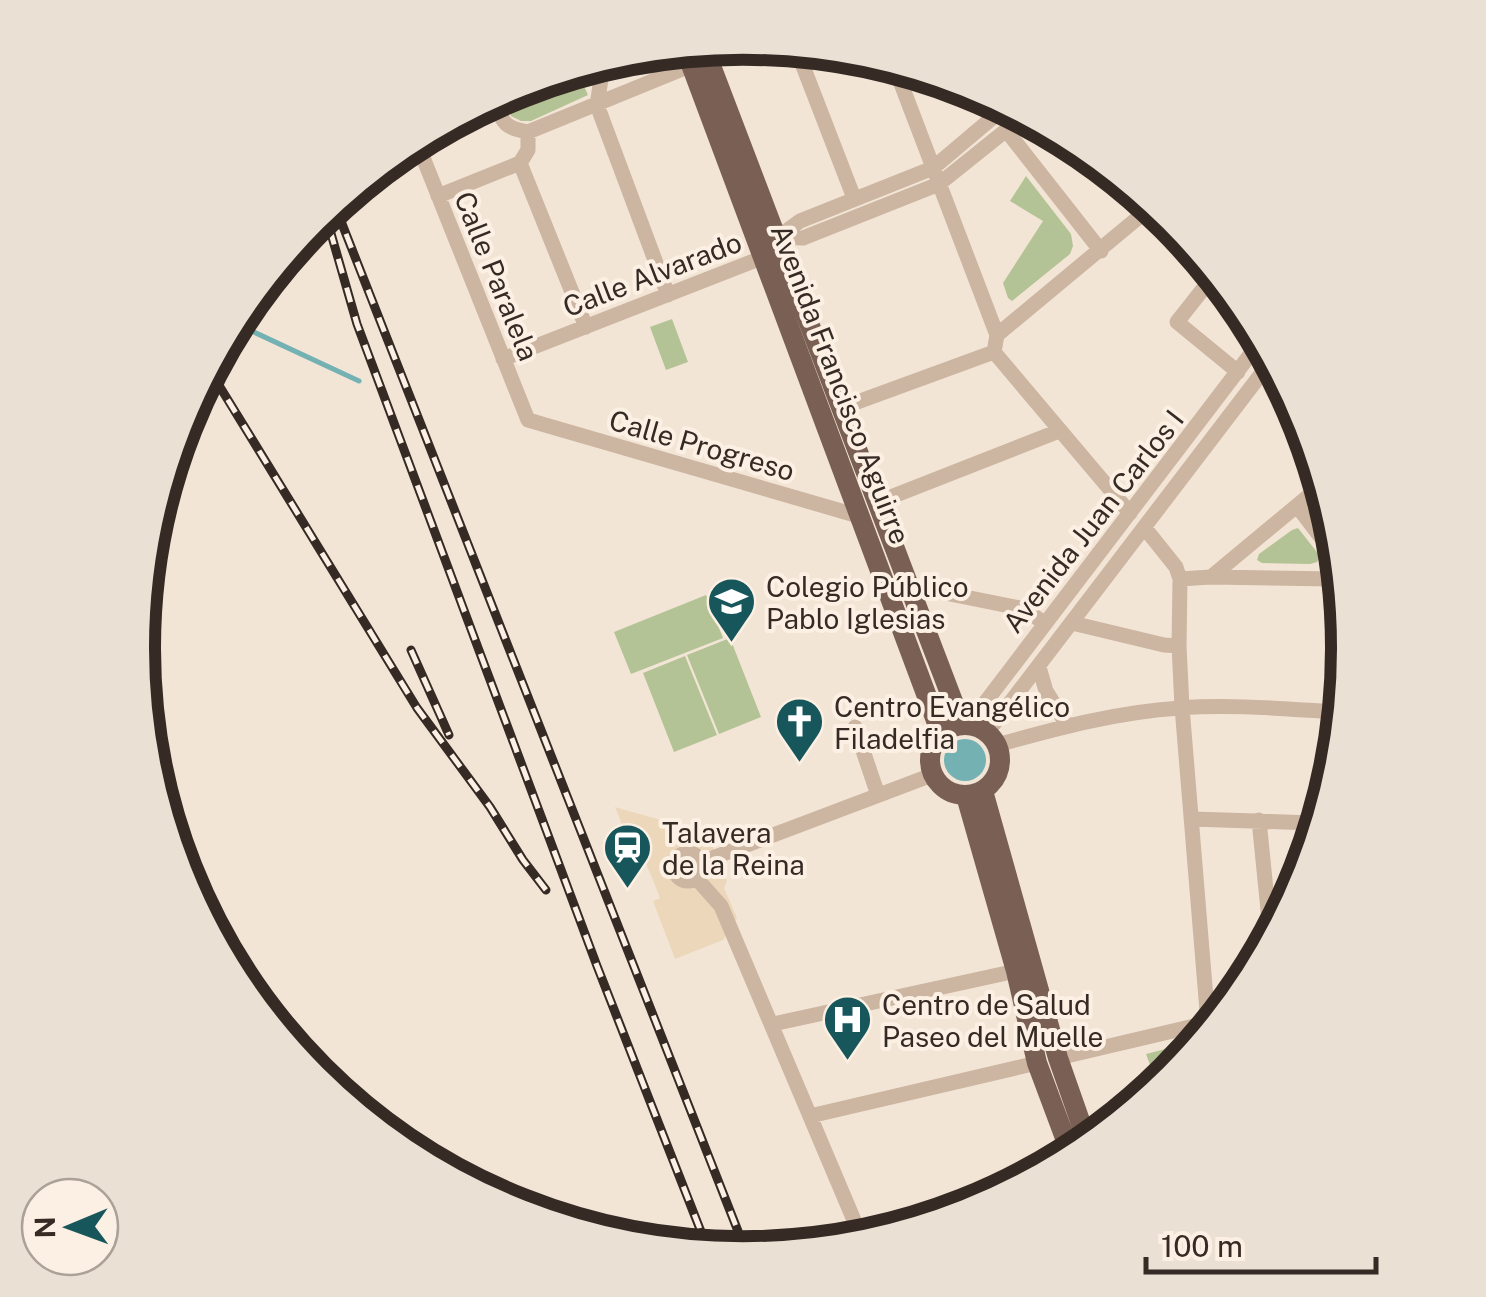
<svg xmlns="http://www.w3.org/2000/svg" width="1486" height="1297" font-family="'Public Sans',sans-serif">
  <rect width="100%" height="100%" fill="#f3e5d6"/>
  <path fill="#b4c395" d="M579 75 588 95 531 121H521L511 116 502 95 512 88Z
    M1026 176 1071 234 1073 246 1070 254 1012 301 1008 298 1003 283 1043 221 1010 201Z
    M672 319 688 362 666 370 650 327Z
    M1298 528 1320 556 1317 562 1310 564 1262 563 1257 560 1259 554 1292 530Z
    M706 595 723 638 631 674 614 632Z
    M730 638 761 717 719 734 687 655Z
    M685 656 717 735 674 752 643 673Z
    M1196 1041 1171 1077 1158 1086 1146 1054Z"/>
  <path fill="#edd7bb" d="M615 807 707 833 727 881 724 888 737 918 723 940 675 959 653 901 660 898 653 880 646 864 639 866Z"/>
  <path fill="#73b1b3" d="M944 760a21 21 0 1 1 42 0a21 21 0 1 1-42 0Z"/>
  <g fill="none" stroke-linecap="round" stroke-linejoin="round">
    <path stroke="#73b1b3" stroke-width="5" d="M243 327 359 381"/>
    <path stroke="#ccb5a1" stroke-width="15" d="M798 53 854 198
      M598 71 601 79 597 105 668 295
      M897 73 997 335 994 352 1130 513
      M494 100C503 122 503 128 528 132
      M1006 130 1101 251
      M420 150 528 420 862 517
      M520 163 586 327
      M438 196 520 163 528 150V132L692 65
      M778 237 803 238 939 184 1020 119
      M778 237 800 221 933 168 1004 108
      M1211 279 1177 322 1238 372
      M997 335 1151 207
      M503 359 764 257
      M841 408 994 352
      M878 502 1059 431
      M1297 506 1329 548
      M1144 527 1176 567 1180 579 1179 646 1182 707 1208 1023
      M1211 577 1317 489
      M1180 579 1211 577 1335 579
      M910 586 1025 609 1045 624
      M1072 623 1164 645 1179 646
      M1039 667 1046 691 1067 725
      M968 725 1256 347
      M855 727 878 795
      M987 733 1268 365
      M997 745C1058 728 1117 712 1180 708 1232 704 1285 709 1336 712
      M1192 819 1314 823
      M1259 820 1270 930
      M674 867a14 14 0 1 1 28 0a14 14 0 1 1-28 0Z
      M702 862 932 775
      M697 879 721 906 859 1232
      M773 1024 1016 971
      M1058 1058 1207 1023
      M810 1116 1037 1063"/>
    <path stroke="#7a6054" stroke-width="20" d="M705 50 962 725
      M687 54 941 734
      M930 760a35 35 0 1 1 70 0a35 35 0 1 1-70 0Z
      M983 791 1058 1058 1085 1135
      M966 796 1016 971 1037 1063 1068 1146"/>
    <defs>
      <path id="rail" d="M335 206 747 1254
        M330 230 357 324 597 966 707 1247
        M212 374 417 708 490 807 523 860 546 890
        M411 650 449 735"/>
    </defs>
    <use href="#rail" stroke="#362a25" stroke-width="9"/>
    <use href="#rail" stroke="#fbf0e3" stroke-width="5" stroke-dasharray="15" stroke-linecap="butt"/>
  </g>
  <defs>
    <symbol id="school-pin" viewBox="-11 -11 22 30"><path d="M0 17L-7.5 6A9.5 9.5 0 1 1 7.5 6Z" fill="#17575b" stroke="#fbf0e3"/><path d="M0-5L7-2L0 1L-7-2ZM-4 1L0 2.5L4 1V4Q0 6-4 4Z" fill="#fff"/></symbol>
    <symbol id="church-pin" viewBox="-11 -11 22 30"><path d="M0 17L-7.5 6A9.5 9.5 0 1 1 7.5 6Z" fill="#17575b" stroke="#fbf0e3"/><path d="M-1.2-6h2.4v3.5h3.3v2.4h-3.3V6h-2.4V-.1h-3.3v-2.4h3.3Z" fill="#fff"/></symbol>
    <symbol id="station-pin" viewBox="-11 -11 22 30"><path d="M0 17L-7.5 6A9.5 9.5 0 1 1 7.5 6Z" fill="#17575b" stroke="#fbf0e3"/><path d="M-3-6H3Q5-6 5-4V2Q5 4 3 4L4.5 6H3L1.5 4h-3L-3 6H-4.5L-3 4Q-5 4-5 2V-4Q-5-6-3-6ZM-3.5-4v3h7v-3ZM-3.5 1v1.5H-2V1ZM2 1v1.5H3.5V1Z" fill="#fff"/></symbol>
    <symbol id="hospital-pin" viewBox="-11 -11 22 30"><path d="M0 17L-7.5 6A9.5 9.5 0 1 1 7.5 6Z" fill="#17575b" stroke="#fbf0e3"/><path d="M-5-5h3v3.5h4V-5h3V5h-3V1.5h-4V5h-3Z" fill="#fff"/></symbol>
  </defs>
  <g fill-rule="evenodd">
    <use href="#school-pin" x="704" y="574" width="55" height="75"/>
    <use href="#church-pin" x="772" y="694" width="55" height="75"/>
    <use href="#station-pin" x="600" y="820" width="55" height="75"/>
    <use href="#hospital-pin" x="820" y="992" width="55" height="75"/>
  </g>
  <g text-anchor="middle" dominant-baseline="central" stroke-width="8" stroke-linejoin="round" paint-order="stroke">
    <g font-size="28" fill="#362a25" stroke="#fbf0e3">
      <text transform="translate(652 274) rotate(-21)">Calle Alvarado</text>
      <text transform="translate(497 276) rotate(68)">Calle Paralela</text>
      <text transform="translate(841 384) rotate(69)">Avenida Francisco Aguirre</text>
      <text transform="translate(702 445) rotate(16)">Calle Progreso</text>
      <text transform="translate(1093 521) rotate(-52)">Avenida Juan Carlos I</text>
    </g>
    <g font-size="28" fill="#362a25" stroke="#fbf0e3" text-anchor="start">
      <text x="766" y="586">Colegio Público<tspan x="766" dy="32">Pablo Iglesias</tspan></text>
      <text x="834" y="706">Centro Evangélico<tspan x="834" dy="32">Filadelfia</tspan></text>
      <text x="662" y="832">Talavera<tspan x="662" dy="32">de la Reina</tspan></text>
      <text x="882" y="1004">Centro de Salud<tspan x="882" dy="32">Paseo del Muelle</tspan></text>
    </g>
  </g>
  <path d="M0 0H1486V1297H0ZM155 648a588 588 0 1 1 1176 0a588 588 0 1 1-1176 0Z" fill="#ebe0d4" fill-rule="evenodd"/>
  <path fill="none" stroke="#362a25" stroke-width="12" d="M155 648a588 588 0 1 1 1176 0a588 588 0 1 1-1176 0Z"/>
  <g transform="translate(70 1227) rotate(269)"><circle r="48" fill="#fbf0e3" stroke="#aca197" stroke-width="2.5"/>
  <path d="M0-8L18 38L0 25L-18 38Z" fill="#17575b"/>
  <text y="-15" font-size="28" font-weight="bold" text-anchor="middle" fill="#362a25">N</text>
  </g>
  <path d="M1146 1257v15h230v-15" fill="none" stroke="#362a25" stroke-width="5"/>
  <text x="1161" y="1257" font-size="30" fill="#362a25" stroke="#fbf0e3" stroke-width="8" paint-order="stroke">100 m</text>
</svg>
